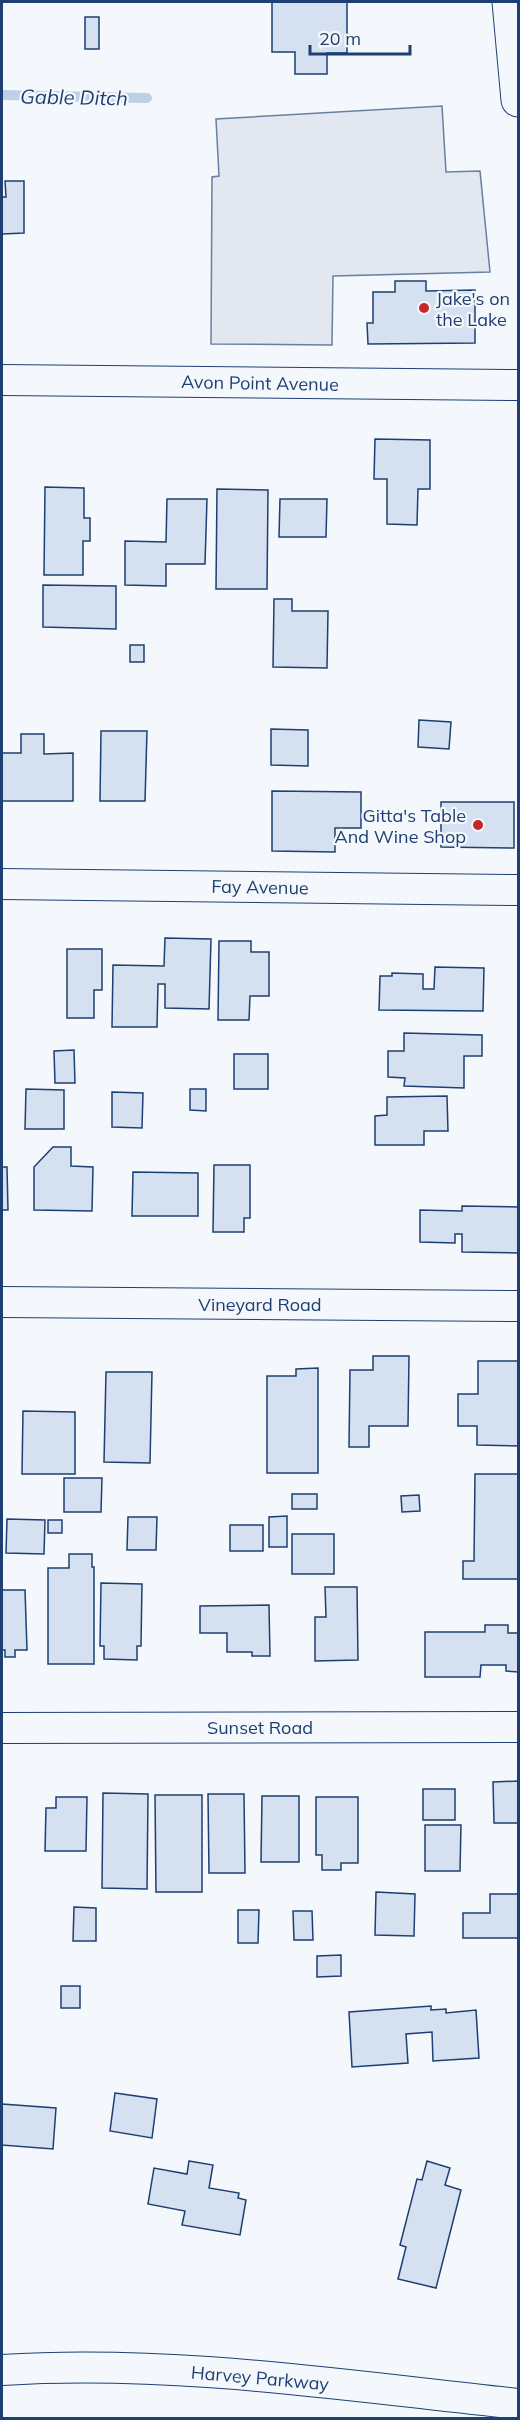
<svg xmlns="http://www.w3.org/2000/svg" width="520" height="2420" font-family="Mulish,sans-serif">
  <rect width="100%" height="100%" fill="#f4f7fb"/>
  <path fill="#e3e8f0" stroke="#687fa3" stroke-width="1.5" d="M442 106 446 172 480 171 490 272 333 276 332 345 211 344 212 177 219 176 216 119Z"/>
  <g fill="none" stroke-linecap="round" stroke-linejoin="round">
    <path stroke="#bed0e5" stroke-width="10" d="M2 95 147 98"/>
  </g>
  <path fill="#d5e0f0" stroke="#1d3f73" stroke-width="1.5" d="M272 2H347V53H327V74H295V52H272Z
    M85 17H99V49H85Z
    M5 181H24V233L2 234V197H6Z
    M395 281H426V291L475 290V343L368 344 367 323H373V292H395Z
    M375 439 430 440V489H418L417 525 387 524V479H374Z
    M45 487 84 488V518H90V541H83V575H44Z
    M217 489 268 490 267 589H216Z
    M167 499H207L205 564H166V586L125 585V541L166 542Z
    M280 499H327L326 537H279Z
    M43 585 116 586V629L43 627Z
    M274 599H292V611H328L327 668 273 667Z
    M130 645H144V662H130Z
    M419 720 451 722 449 749 418 747Z
    M271 729 308 730V766L271 765Z
    M101 731H147L145 801H100Z
    M21 734H44V754L73 753V801H2V753H21Z
    M272 791 361 792V828H335V852L272 851Z
    M441 802H514V848L441 847Z
    M165 938 211 939 209 1009 165 1008V984H158L157 1027H112L113 965 164 966Z
    M219 941H251V952H269V996H250L249 1020H218Z
    M67 949H102V990H94V1018H67Z
    M435 967 484 968 483 1011 379 1010 380 976H392V973L423 974V989H434Z
    M404 1033 482 1035V1056H464V1088L404 1086 405 1078 388 1077V1051H404Z
    M74 1050 75 1083H55L54 1051Z
    M234 1054H268V1089H234Z
    M26 1089 64 1090V1129H25Z
    M190 1089H206V1111L190 1110Z
    M112 1092 143 1093 142 1128 112 1127Z
    M447 1096 448 1131H424V1145H375V1116L387 1115V1097Z
    M53 1147H71V1166L93 1167 92 1211 34 1210V1167Z
    M214 1165H250V1218H244V1232H213Z
    M2 1167H7L8 1210H2Z
    M133 1172 198 1173V1216H132Z
    M462 1206 518 1207V1253L462 1252V1234H455V1243L420 1242V1210L462 1211Z
    M373 1356H409L408 1426H369V1447H349L350 1370H373Z
    M478 1361H518V1446L477 1445V1426H458V1394H478Z
    M318 1368V1473H267V1376H296V1369Z
    M106 1372H152L150 1463 104 1462Z
    M23 1411 75 1412V1474H22Z
    M475 1474H518V1579H463V1561H474Z
    M64 1478H102L101 1512H64Z
    M292 1494H317V1509H292Z
    M419 1495 420 1511 402 1512 401 1496Z
    M287 1516V1547H269V1517Z
    M128 1517H157L156 1550H127Z
    M7 1519 45 1520 44 1554 6 1553Z
    M48 1520H62V1533H48Z
    M230 1525H263V1551H230Z
    M292 1534H334V1574H292Z
    M69 1554H92V1567H94V1664H48V1568H69Z
    M101 1583 142 1584 141 1646H137V1660L104 1659V1646H100Z
    M325 1587H357L358 1660 315 1661V1617H326Z
    M2 1590H25L27 1650H15V1657H5V1650H2Z
    M269 1605 270 1656H252V1652H227V1633H200V1606Z
    M485 1625H508V1633H518V1672L506 1671V1665H481L480 1677H425V1632H485Z
    M518 1781V1823H494L493 1782Z
    M423 1789H455V1820H423Z
    M103 1793 148 1794 147 1889 102 1888Z
    M208 1794H244L245 1873H209Z
    M155 1795H202V1892H156Z
    M262 1796H299V1862H261Z
    M56 1797H87L86 1851H45L46 1808H56Z
    M316 1797H358V1863H341V1870H322V1855H316Z
    M425 1825H461L460 1871H425Z
    M376 1892 415 1894 414 1936 375 1935Z
    M490 1894H518V1938H463V1913H490Z
    M74 1907 96 1908V1941H73Z
    M238 1910H259L258 1943H238Z
    M293 1911H312L313 1940H294Z
    M341 1955V1976L317 1977V1956Z
    M61 1986H80V2008H61Z
    M431 2006V2010L446 2009V2013L476 2010 479 2058 433 2061 432 2032 406 2034 408 2063 352 2067 349 2012Z
    M115 2093 157 2099 152 2138 110 2131Z
    M2 2104 56 2108 53 2149 2 2145V2157Z
    M189 2161 213 2165 209 2188 239 2193 238 2198 246 2200 240 2235 182 2225 185 2211 148 2204 154 2168 187 2174Z
    M427 2161 450 2168 445 2185 461 2190 436 2288 398 2279 406 2247 400 2245 417 2179 422 2180Z"/>
  <g fill="none" stroke-linecap="round" stroke-linejoin="round">
    <defs>
      <path id="minor" d="M2 380 518 385
        M2 884 518 890
        M2 1302 518 1306
        M2 1728 518 1727
        M2 2370C174 2359 347 2386 518 2404"/>
      <path id="primary" d="M509 2 518 100"/>
    </defs>
    <use href="#minor" stroke="#1d3f73" stroke-width="32"/>
    <use href="#primary" stroke="#1d3f73" stroke-width="35"/>
    <use href="#minor" stroke="#f4f7fb" stroke-width="30"/>
    <use href="#primary" stroke="#f4f7fb" stroke-width="33"/>
  </g>
  <g fill="#c62828" stroke="#f4f7fb" stroke-width="2">
    <circle cx="424" cy="308" r="6"/>
    <circle cx="478" cy="825" r="6"/>
  </g>
  <g text-anchor="middle" dominant-baseline="central" stroke-width="4.5" stroke-linejoin="round" paint-order="stroke">
    <g font-size="18" fill="#1d3f73" stroke="#f4f7fb" text-anchor="start">
      <text x="436" y="298">Jake's on<tspan x="436" dy="21">the Lake</tspan></text>
      <text x="466" y="815" text-anchor="end">Gitta's Table<tspan x="466" dy="21">And Wine Shop</tspan></text>
    </g>
    <g font-size="18" fill="#1d3f73" stroke="#f4f7fb">
      <text transform="translate(260 383) rotate(1)">Avon Point Avenue</text>
      <text transform="translate(260 887) rotate(1)">Fay Avenue</text>
      <text x="260" y="1304">Vineyard Road</text>
      <text x="260" y="1727">Sunset Road</text>
      <text transform="translate(260 2378) rotate(5)">Harvey Parkway</text>
    </g>
    <g font-size="20" font-style="italic" fill="#1d3f73" stroke="#f4f7fb">
      <text transform="translate(74 97) rotate(1)">Gable Ditch</text>
    </g>
  </g>
  <rect width="520" height="2420" fill="none" stroke="#1d3f73" stroke-width="6"/>
  <path d="M310 45v9h100v-9" fill="none" stroke="#1d3f73" stroke-width="3"/>
  <text x="319" y="45" font-size="18" fill="#1d3f73" stroke="#f4f7fb" stroke-width="4.5" paint-order="stroke">20 m</text>
</svg>
